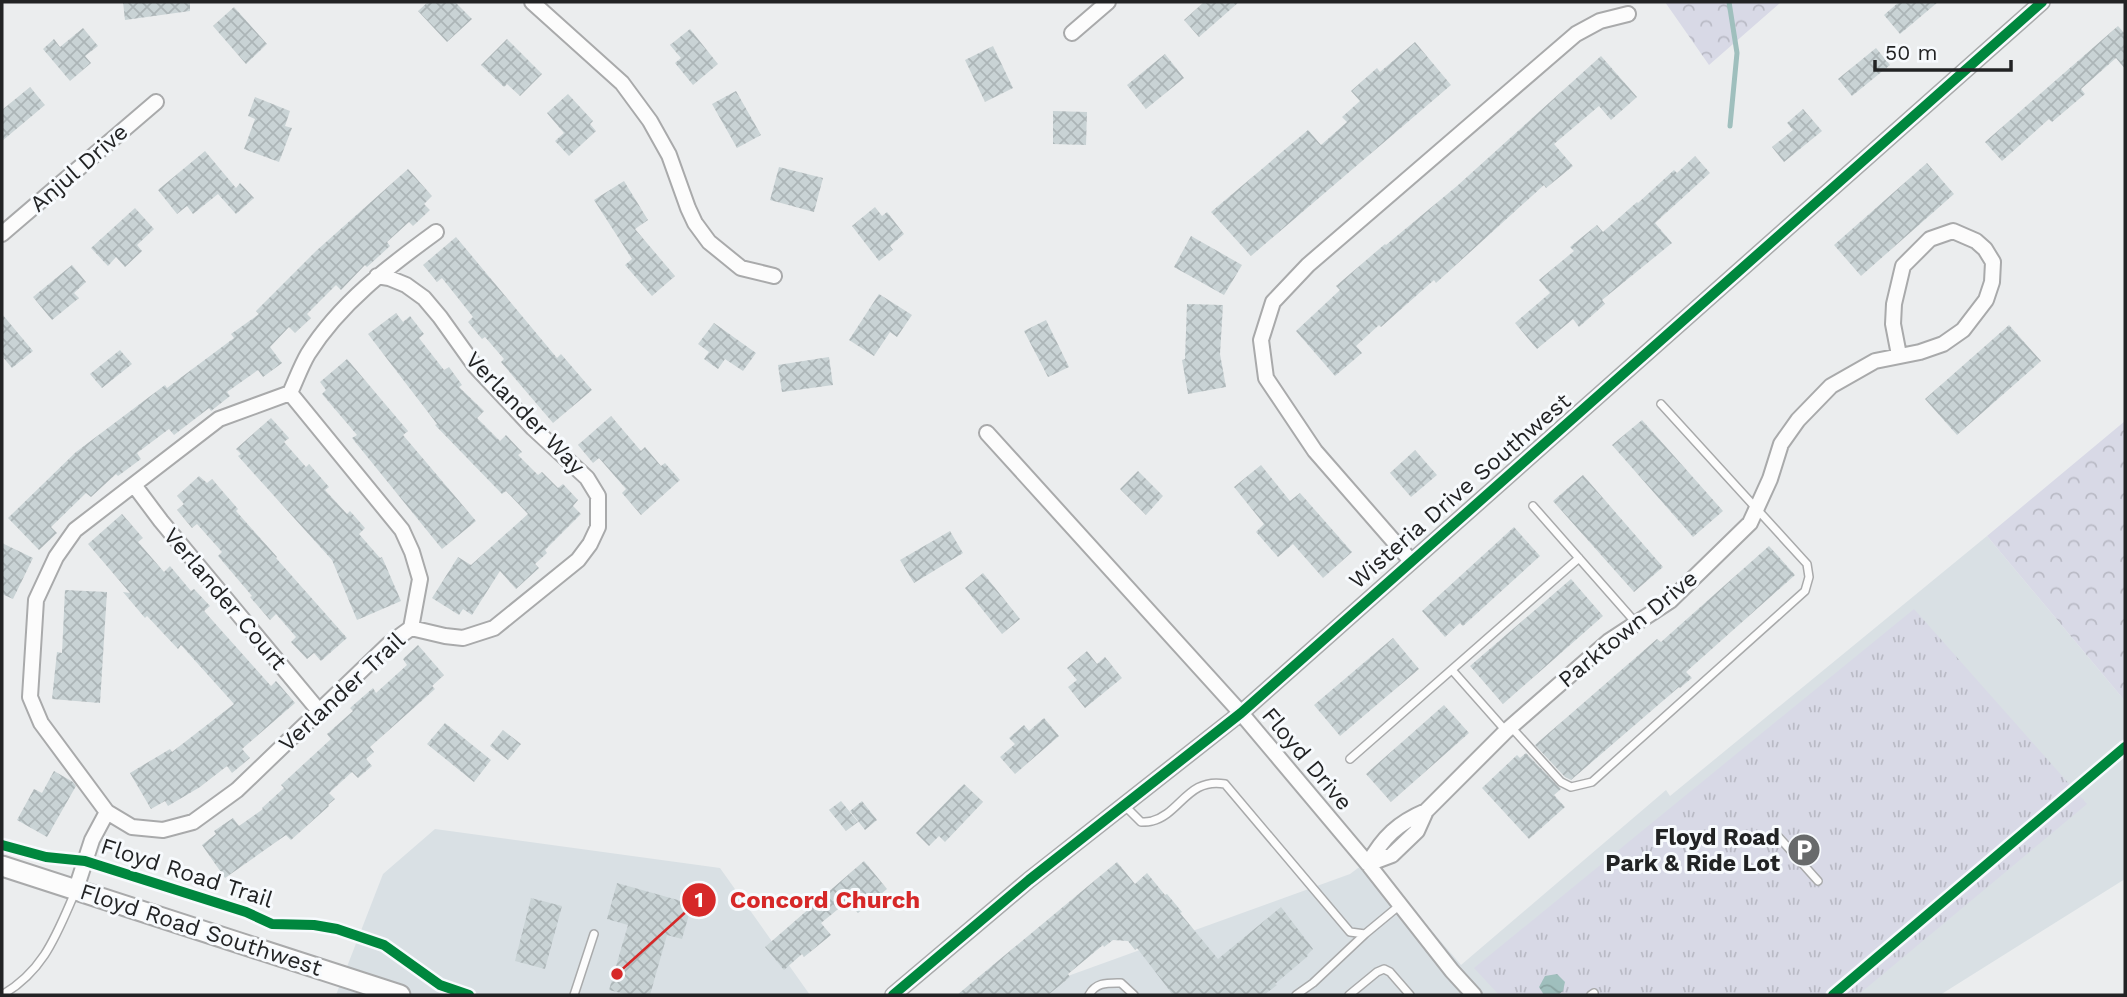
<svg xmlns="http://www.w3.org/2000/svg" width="2127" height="997" font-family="'Work Sans',sans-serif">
  <defs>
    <pattern id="grass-tufts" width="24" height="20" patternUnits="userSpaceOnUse" patternTransform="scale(1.75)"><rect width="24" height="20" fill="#d8d9e6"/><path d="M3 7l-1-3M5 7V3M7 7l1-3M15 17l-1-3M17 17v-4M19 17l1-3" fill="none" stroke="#b9bac5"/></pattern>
    <pattern id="forest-crowns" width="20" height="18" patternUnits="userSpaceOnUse" patternTransform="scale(1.75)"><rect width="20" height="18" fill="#d8d9e6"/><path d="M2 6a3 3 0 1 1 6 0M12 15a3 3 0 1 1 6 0" fill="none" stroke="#b9bac5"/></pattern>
    <pattern id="water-waves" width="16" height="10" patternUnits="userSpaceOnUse" patternTransform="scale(1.75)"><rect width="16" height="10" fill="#9fbfbd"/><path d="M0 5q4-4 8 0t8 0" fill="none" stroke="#89a4a2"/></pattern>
    <pattern id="building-cross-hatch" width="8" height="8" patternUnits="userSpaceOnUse" patternTransform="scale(1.75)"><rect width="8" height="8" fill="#c9d3d5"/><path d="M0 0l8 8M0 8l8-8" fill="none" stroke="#acb5b7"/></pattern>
  </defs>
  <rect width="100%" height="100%" fill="#ebedee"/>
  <path fill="#d9e0e4" d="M1987 536 2125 701V879L1940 995H1015L1350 874 1370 859 1461 965 1666 790 1670 796Z
    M435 829 720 868 810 995H336L383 874Z"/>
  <path fill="url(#grass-tufts)" d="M1914 609 2087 804 1858 995H1499L1474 968Z"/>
  <path fill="url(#forest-crowns)" d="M1665 2H1781L1709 65Z
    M2125 421V701L1987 536Z"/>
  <path fill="url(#water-waves)" d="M1557 974 1565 982 1563 991 1558 995H1544L1539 987 1545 976Z"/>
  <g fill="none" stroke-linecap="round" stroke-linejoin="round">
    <path stroke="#9fbfbd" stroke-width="5" d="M1729 2 1737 53 1730 126"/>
  </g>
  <path fill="url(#building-cross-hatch)" d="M123 2H190V11L125 20Z
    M428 2H455L472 19 447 42 418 11Z
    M1204 2H1239L1199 37 1184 20Z
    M1899 2H1938L1900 34 1884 15Z
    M234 7 267 44 246 64 213 26Z
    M2118 26 2125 34V69L2116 58 2081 89 2085 94 2052 122 2049 119 2002 161 1985 142Z
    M83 28 98 46 85 56 91 63 70 81 43 49 54 39 60 47Z
    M690 29 718 64 693 85 675 63 681 58 670 45Z
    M507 39 542 74 520 96 507 84 504 87 481 65Z
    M1415 42 1451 85 1251 256 1211 212 1308 130 1321 145 1347 122 1342 117 1360 101 1351 91 1377 68 1380 72Z
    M993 46 1013 88 985 102 965 60Z
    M1876 48 1890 65 1852 96 1838 79Z
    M1165 54 1184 78 1146 109 1127 85Z
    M1601 56 1637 97 1611 120 1599 106 1554 144 1573 166 1546 188 1544 185 1436 283 1434 280 1381 327 1379 325 1356 346 1362 353 1335 376 1296 331 1340 290 1336 286 1385 244 1386 245 1457 186Z
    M30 87 45 105 2 141V110Z
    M736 91 761 135 737 148 712 104Z
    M568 94 593 121 590 124 596 131 569 156 555 141 564 133 547 113Z
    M255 97 290 111 285 126 292 128 279 162 244 149 255 119 248 116Z
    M1803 109 1822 131 1784 162 1772 147 1793 130 1787 123Z
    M1053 111 1087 112 1086 145 1053 144Z
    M205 151 236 188 240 183 254 198 236 214 218 194 193 214 187 206 177 214 158 190Z
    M1695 156 1710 173 1655 223 1672 243 1602 300 1605 304 1579 327 1573 319 1537 349 1515 323 1550 293 1539 280 1574 251 1570 247 1597 225 1603 232 1637 202 1638 203 1674 170 1677 173Z
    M1927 163 1954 194 1861 276 1834 245Z
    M779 167 823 178 814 212 770 200Z
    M408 169 432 196 424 204 430 210 413 226 409 222 387 242 390 246 367 267 365 265 341 290 336 285 307 314 311 318 295 333 289 327 270 347 282 363 263 377 258 370 227 392 230 396 211 411 209 408 174 435 169 429 137 453 141 459 118 476 116 474 91 497 86 493 51 527 57 533 39 550 8 518 76 452 165 385 167 388 234 338 231 334 259 314 256 311 316 251Z
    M624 181 648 220 635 229 675 276 652 296 625 265 632 259 594 200Z
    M875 207 882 216 887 212 904 234 890 246 893 250 879 261 852 226Z
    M135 208 154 229 137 245 142 251 125 267 116 257 108 266 91 248Z
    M1191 236 1242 265 1224 295 1174 267Z
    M456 237 557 358 561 354 592 390 553 423 501 362 504 359 485 337 482 339 468 322 473 317 442 278 437 282 423 265Z
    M72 265 86 282 74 293 79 298 52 320 33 297Z
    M879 294 912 315 897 337 890 332 874 356 849 340Z
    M1187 304 1223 305 1220 354 1226 387 1188 394 1182 360 1185 359Z
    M396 313 403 322 410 316 424 334 419 338 444 370 449 367 462 385 459 387 484 411 477 418 500 441 506 435 522 452 518 455 538 475 542 472 558 488 563 484 578 500 573 506 581 514 545 550 547 553 535 564 539 568 516 589 500 571 472 615 463 609 459 615 432 598 458 557 471 565 528 514 506 491 502 494 435 425 437 424 368 334Z
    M2 314 33 351 12 368 2 356Z
    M1046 320 1069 367 1048 377 1024 331Z
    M714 323 756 353 743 371 725 359 718 369 704 359 709 352 698 344Z
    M2009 325 2041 361 1957 435 1925 399Z
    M120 350 132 364 102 388 90 374Z
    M829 357 833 385 782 392 778 365Z
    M347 359 408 431 403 435 476 521 442 549 352 438 357 435 322 394 326 390 320 382Z
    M611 416 641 451 645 447 661 466 665 463 680 480 641 515 622 493 626 489 599 458 593 463 578 445Z
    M271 418 289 438 284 442 306 467 309 464 329 487 325 490 347 514 350 511 365 528 359 534 380 558 382 557 401 601 357 620 332 560 238 456 241 454 236 449Z
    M1642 420 1723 511 1693 537 1612 445Z
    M1415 450 1437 475 1411 497 1390 473Z
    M1261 465 1290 501 1300 493 1352 552 1323 578 1293 544 1278 557 1256 532 1264 524 1234 487Z
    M1138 471 1163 496 1146 515 1120 489Z
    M1583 475 1663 567 1634 592 1553 501Z
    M199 476 207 483 212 479 238 509 236 511 277 557 276 558 347 638 321 661 314 653 307 659 291 642 296 637 276 614 270 620 250 597 252 596 218 556 222 552 197 524 192 528 177 510 184 504 177 496Z
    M122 514 143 538 138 542 164 572 170 566 191 591 194 589 210 606 204 611 271 686 276 681 295 703 242 749 250 758 232 773 227 766 200 787 168 806 165 801 151 809 130 773 170 749 172 752 234 704 181 645 178 649 147 616 145 618 123 592 130 593 88 544Z
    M1514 527 1540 556 1463 626 1460 623 1445 637 1422 611Z
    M950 531 963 553 914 583 900 560Z
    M2 543 33 558 13 599 2 594Z
    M1769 546 1795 575 1686 672 1692 678 1680 688 1679 687 1571 780 1565 777 1535 745 1657 639 1661 642Z
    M983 573 1020 619 1002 634 965 588Z
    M1571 579 1603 616 1503 704 1470 666Z
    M65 590 107 592 100 703 52 699 57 652 62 653Z
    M1393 638 1419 669 1340 736 1314 705Z
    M418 645 444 675 432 686 435 689 370 747 374 752 366 759 372 766 358 778 352 772 329 793 335 799 328 805 329 806 291 840 286 835 225 878 202 845 216 834 214 831 233 818 239 826 263 809 262 808 284 788 281 785 331 739 327 734 353 711 350 708 373 688 376 693 407 665 403 659Z
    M1087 651 1097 664 1105 657 1122 678 1085 708 1068 687 1077 680 1067 668Z
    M1444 705 1469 733 1391 802 1366 774Z
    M1044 718 1059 736 1015 774 1000 757 1015 744 1009 738 1024 725 1029 731Z
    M445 723 491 760 474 782 427 744Z
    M503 730 521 744 508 760 490 746Z
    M1526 753 1561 789 1554 795 1565 807 1529 839 1482 788 1517 755 1520 758Z
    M54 771 73 782 76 786 47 837 17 820 34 789 42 793Z
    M964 784 983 802 945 842 939 836 929 846 916 833Z
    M841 801 858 822 846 831 829 810Z
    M862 801 877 820 865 830 850 811Z
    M864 861 887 889 858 913 848 901 821 923 831 935 804 957 802 954 784 970 765 947Z
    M1117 862 1135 884 1147 873 1165 895 1167 894 1182 912 1180 913 1218 959 1281 907 1313 949 1307 955 1308 956 1275 984 1277 985 1264 995H1173L1137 948 1135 950 1128 941 1113 940 1104 947 1103 945 1068 974 1070 977 1048 995H957Z
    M617 883 692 904 682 939 667 935 650 995H629L609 990 628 925 607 919Z
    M531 898 562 906 545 969 515 961Z"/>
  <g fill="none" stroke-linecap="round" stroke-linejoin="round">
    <defs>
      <path id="lane" d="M1533 506 1636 623
        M1452 670 1506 731
        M1511 727 1561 782 1571 787 1592 782 1805 591 1809 577 1807 564 1661 404
        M1350 759 1579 558
        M1124 805 1141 822C1145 822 1149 822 1152 821 1180 814 1188 777 1225 784L1350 932 1365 934 1400 905
        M1775 833 1818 881
        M2 995C45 970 57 933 76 890
        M574 995 594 934
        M1089 995C1096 982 1107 983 1121 983L1134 995
        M1296 995 1313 983 1365 934
        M1349 995 1377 972 1384 969 1390 972 1410 995
        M1591 995 1594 993"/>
      <path id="street" d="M532 2 622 83 650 121 669 155 688 208 695 223 709 242 741 268 774 276
        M1072 33 1108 2
        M2 234 156 102
        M377 276 389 278 406 285 424 298 440 317 475 366 533 428 587 478 598 496V527L590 544 578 560 494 628 463 638 445 636 411 628
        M290 393 402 530 412 552 420 579 411 628 389 644 237 790 193 822 163 830 132 827 107 812 41 723 30 697 36 600 56 557 75 530 219 419Z
        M290 393C296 380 301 366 308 354 340 303 388 267 436 232
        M987 433 1241 713 1368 864 1452 971 1474 995
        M134 485 161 521 319 711
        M1411 561 1315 451 1266 378 1261 340 1273 302 1308 265 1576 34 1600 21 1628 14
        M1368 864 1392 855 1417 831 1426 811 1506 731 1609 641 1670 601 1750 523 1770 479 1781 444 1798 420 1831 386 1875 361 1920 352 1943 344 1963 330 1986 300 1992 282 1993 262 1985 249 1976 241 1953 231 1930 239 1903 266 1894 304 1893 324 1899 355
        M1368 864C1383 837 1398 823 1426 811
        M76 889 92 840 107 812
        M893 995 1029 880 1241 713 2042 2"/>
      <path id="secondary" d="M2 866 400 995"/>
    </defs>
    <use href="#lane" stroke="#a9aaab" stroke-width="10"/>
    <use href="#street" stroke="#a9aaab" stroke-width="18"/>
    <use href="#secondary" stroke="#a9aaab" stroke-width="23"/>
    <use href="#lane" stroke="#fcfcfc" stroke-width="7"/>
    <use href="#street" stroke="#fcfcfc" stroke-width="14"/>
    <use href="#secondary" stroke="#fcfcfc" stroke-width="19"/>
    <defs>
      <path id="cycleway" d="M2 845 46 857 85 861 246 912 272 924 314 925 337 929 384 945 440 985 469 995
        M893 995 1029 880 1241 713 2042 2
        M1833 995 2125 747"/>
    </defs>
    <use href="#cycleway" stroke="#f7fafd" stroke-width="15"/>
    <use href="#cycleway" stroke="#00873e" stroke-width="10"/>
  </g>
  <defs>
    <symbol id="parking-disc" viewBox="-11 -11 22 22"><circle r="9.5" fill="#686a6b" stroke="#f7fafd"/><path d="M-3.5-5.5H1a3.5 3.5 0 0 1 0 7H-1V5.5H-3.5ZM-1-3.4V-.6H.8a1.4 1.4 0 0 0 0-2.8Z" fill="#fff"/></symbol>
  </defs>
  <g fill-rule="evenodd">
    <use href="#parking-disc" x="1785" y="831" width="38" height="38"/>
  </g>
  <g text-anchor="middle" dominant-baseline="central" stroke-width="6" stroke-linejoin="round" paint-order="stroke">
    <g font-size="23" fill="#222324" stroke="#f7fafd">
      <text transform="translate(79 168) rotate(-41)">Anjul Drive</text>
      <text transform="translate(525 413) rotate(46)">Verlander Way</text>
      <text transform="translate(1460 491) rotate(-41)">Wisteria Drive Southwest</text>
      <text transform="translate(225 599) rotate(50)">Verlander Court</text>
      <text transform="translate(1628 629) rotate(-39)">Parktown Drive</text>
      <text transform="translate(342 692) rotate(-43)">Verlander Trail</text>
      <text transform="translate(1307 759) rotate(50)">Floyd Drive</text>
      <text transform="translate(187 873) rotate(18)">Floyd Road Trail</text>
      <text transform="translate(201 930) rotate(18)">Floyd Road Southwest</text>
    </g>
    <g font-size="23" font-weight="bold" fill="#222324" stroke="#f7fafd" text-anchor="end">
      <text x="1780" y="837">Floyd Road<tspan x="1780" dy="26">Park &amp; Ride Lot</tspan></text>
    </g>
  </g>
  <path fill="none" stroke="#d62828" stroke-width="2.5" d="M617 974L699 900"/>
  <g fill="#d62828" stroke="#f7fafd" stroke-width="2.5">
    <circle cx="617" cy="974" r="7"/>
    <circle cx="699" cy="900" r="18"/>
  </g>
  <g font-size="21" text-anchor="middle" font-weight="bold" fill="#fff">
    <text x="699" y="907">1</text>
  </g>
  <g font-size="24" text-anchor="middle" font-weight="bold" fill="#d62828" stroke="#f7fafd" stroke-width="6" stroke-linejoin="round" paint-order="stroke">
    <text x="825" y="908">Concord Church</text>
  </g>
  <rect width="2127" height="997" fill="none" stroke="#222324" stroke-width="7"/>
  <path d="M1875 60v10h136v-10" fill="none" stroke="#222324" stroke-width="3.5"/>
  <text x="1885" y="60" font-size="21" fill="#222324" stroke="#f7fafd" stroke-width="5" paint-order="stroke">50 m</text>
</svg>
